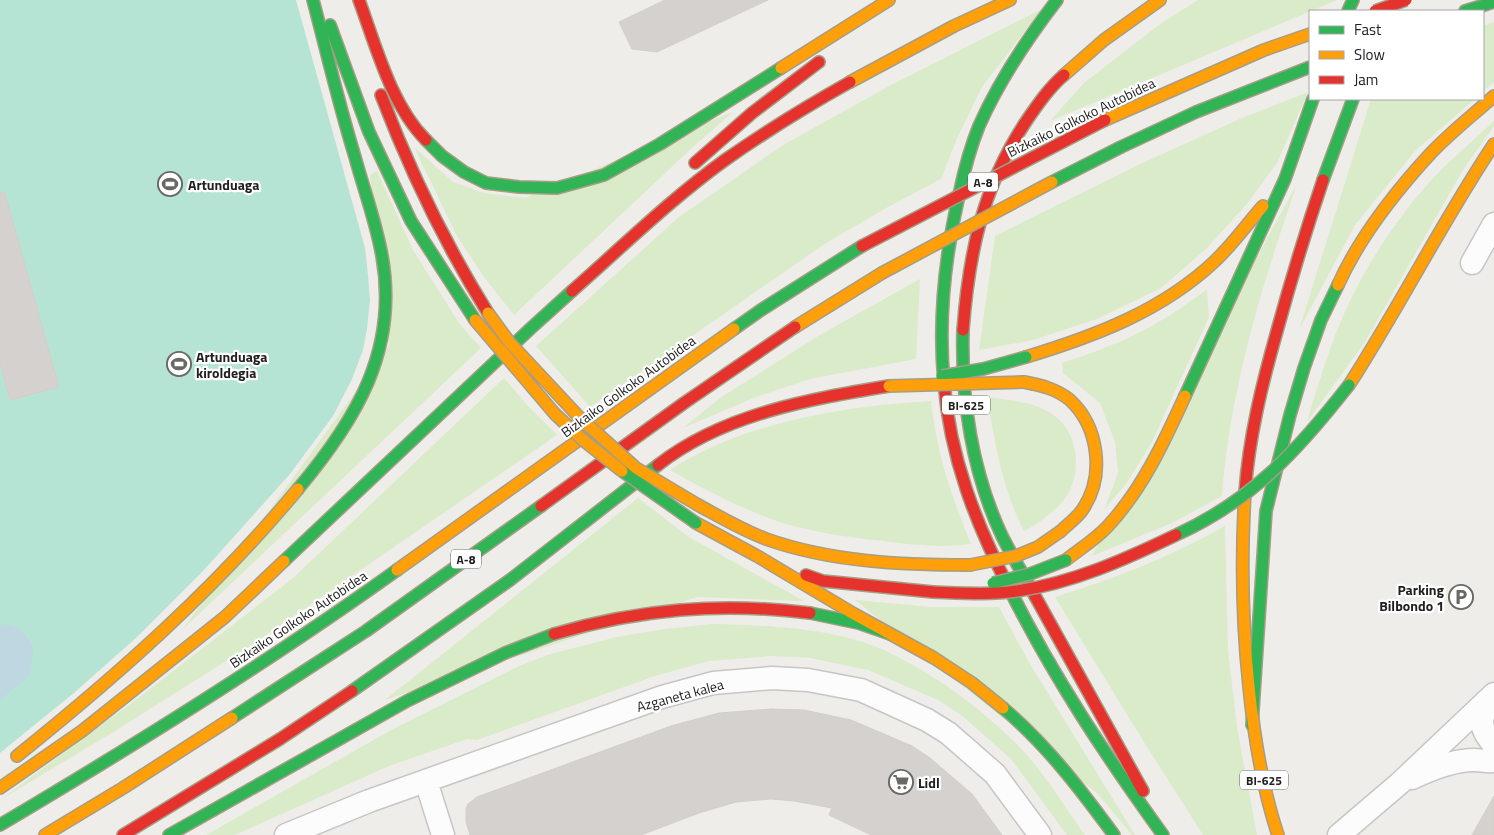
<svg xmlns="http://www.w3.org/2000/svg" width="1494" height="835" font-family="'Titillium Web',sans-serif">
  <rect width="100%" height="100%" fill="#efede9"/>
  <path fill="#daebc9" d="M1198 0H1337L1050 121 1084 83 1160 24Z
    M1042 9 982 87 958 136 941 179 888 207 826 243 590 407 536 346 679 217 783 145 891 85Z
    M1494 22V82L1483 92V26Z
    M1308 92 1277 163 1246 205 1206 249 1161 288 1097 319 1033 340 979 350 995 236 1140 164 1242 118Z
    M1371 99H1475L1415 151 1355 225 1299 330Z
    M733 112 693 147 514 315 484 277 457 236 414 147 453 182 484 193 525 198Z
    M1494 121V126L1463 170 1365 342 1307 422C1321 375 1335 327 1359 283 1381 242 1413 197 1446 165 1462 150 1478 136 1494 121Z
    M377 171 413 250 459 323 481 348 183 629 389 346 370 175Z
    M1297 184C1262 285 1230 389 1222 496L1172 523 1092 556Z
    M920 279 916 359 810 379 756 397 683 428 720 398 818 336Z
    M1207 289 1209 317 1152 442 1126 484 1104 510 1118 473 1115 442 1100 403 1063 373 1062 363C1119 345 1159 326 1207 289Z
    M504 378 528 406 557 435 250 646 115 731 0 800 141 696 293 578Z
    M987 397C1011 400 1037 402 1056 417 1079 435 1082 474 1066 497 1059 508 1036 526 1024 531 1002 489 995 443 987 397Z
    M931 401C936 451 952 498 971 544 943 548 911 545 883 541 846 537 809 532 774 520 738 507 703 489 670 470 743 422 845 406 931 401Z
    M638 498 689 537 804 601 697 597 385 700Z
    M1225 526 1228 650 1237 727 1257 835H1203L1142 739 1055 597C1114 579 1172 556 1225 526Z
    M855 600 932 607H999L1030 664 1135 835H1132L1098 794Z
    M712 624C766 625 834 628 884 650 918 666 951 687 980 711 996 725 1013 739 1027 755 1048 779 1066 809 1085 835H1067L1011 759 961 715 938 700 868 670 810 658 772 656 709 661 655 676 477 740 467 739 389 766 235 835H206L393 729 519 666 550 654 621 636 665 629Z"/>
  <path fill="#b6e4d4" d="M0 0H296L365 248 368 275 370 300 367 329 363 350 352 379 333 416 290 474 204 570 137 637 75 692 0 753Z"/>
  <path fill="#bed7e1" d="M0 624C20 626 25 632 34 649L28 677 0 700Z"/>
  <path fill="#d4d1ce" stroke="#d2cfcb" d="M665 0H768L657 52 632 49 619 22Z
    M0 193H5L59 387 10 400 0 364Z
    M771 709 804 710 851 720 912 746 930 758 972 794 1002 835H871L829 815 832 808 794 801 771 799 736 802 699 813 641 835H470L466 822V809L468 804 477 797 671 726 719 713Z
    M1494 796V835H1472Z"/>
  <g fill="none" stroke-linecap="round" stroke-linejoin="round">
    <defs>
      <path id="street" d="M1472 263 1494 224
        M1489 699C1480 722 1478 725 1494 745
        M1412 778C1431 769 1453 760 1474 760 1481 760 1487 762 1494 761
        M426 781 443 835
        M286 835 369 801 662 697 713 683 772 678 808 680 861 690 927 720 948 733 995 774 1040 835
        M1339 835 1400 783 1494 694"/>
      <path id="fast" d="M1348 11 1353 0
        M1465 11 1494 2
        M330 25 369 132 411 221 475 320
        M426 140 442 156 464 172 486 183 519 187 557 188 604 175 660 144 781 68
        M1121 147 1196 112 1310 67
        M1323 180 1353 99
        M734 329 761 310 862 246
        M963 330C961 399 972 472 1002 536 1012 556 1024 576 1035 596
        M944 383C938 320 945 256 959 195 964 171 970 148 979 126 999 81 1027 39 1057 0
        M1185 396 1285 179 1313 99
        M298 489C356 420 399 350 382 256 376 222 364 190 355 157 339 105 327 53 313 0
        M284 561 530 329 572 291
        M1010 590C1054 678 1106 756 1163 835
        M810 613 858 623 890 634
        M352 691 510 580 658 465
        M1003 708C1046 744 1081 790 1114 835
        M232 718 366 631 541 506
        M1252 725 1266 511 1290 415 1304 368 1321 320 1338 285
        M0 825C135 745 269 662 397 570
        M169 835 407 701 505 653 554 634"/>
      <path id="slow" d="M781 68 889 0
        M1064 75 1104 40 1160 0
        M850 82 954 26 1010 0
        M1105 120 1264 50 1310 34
        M1338 285C1360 236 1395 192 1431 153 1450 133 1473 115 1494 96
        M795 327 882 273
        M1026 357C1095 336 1162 311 1215 261 1233 244 1247 224 1263 206
        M1024 382C1040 385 1057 389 1070 400 1099 427 1105 476 1083 509 1077 518 1068 524 1061 531
        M1349 385C1400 306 1442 222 1494 144
        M1245 492C1241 557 1242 621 1249 686 1254 737 1262 787 1278 835
        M698 505C720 517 742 530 766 539 831 562 902 565 970 565
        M696 523 757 556 854 614 934 658 972 683 1003 708
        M1066 560C1080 549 1096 539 1108 526 1143 488 1164 442 1185 396
        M397 570 734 329
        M17 756C118 675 215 589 298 489
        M0 788 82 731 225 617 284 561
        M45 835 123 788 232 718"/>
      <path id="jam" d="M359 0C376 46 391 105 426 140
        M381 95C410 171 445 244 488 313
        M695 163 752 113 819 62
        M572 291C622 247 671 199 725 160 765 132 807 106 850 82
        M963 330C969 252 983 185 1027 120 1038 104 1049 88 1064 75
        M944 383C950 458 976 524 1010 590
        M658 465C723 414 810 399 889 386
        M1245 492C1249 437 1262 384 1277 331 1291 280 1306 230 1323 180
        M541 506 684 403 795 327
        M806 575 823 581 933 592
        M1035 596 1143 791
        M554 634C639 609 721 602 810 613
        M123 835 280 739 352 691"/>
    </defs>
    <use href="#street" stroke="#c7c6c5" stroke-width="25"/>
    <use href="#fast" stroke="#a59d85" stroke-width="14"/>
    <use href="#slow" stroke="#a59d85" stroke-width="14"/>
    <use href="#jam" stroke="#a59d85" stroke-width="14"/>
    <use href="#street" stroke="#fdfcfc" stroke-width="22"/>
    <use href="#fast" stroke="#30b455" stroke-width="11"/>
    <use href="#slow" stroke="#ff9f0a" stroke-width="11"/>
    <use href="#jam" stroke="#e5322d" stroke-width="11"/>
    <defs>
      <path id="fast-bridge" d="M1052 182 1121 147
        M942 376 983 369 1026 357
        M622 471 696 523
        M1176 535C1253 500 1298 450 1349 385
        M993 583 1030 574 1066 560"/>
      <path id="slow-bridge" d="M882 273 1052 182
        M488 313 510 343 579 417 636 468 698 505
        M475 320 555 414 583 440 622 471
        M889 386 1024 382
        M970 565 1016 556 1038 547 1061 531"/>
      <path id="jam-bridge" d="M1375 11 1406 0
        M862 246 1105 120
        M933 592C961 593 990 595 1017 591 1073 583 1126 559 1176 535"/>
    </defs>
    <use href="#fast-bridge" stroke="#a59d85" stroke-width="14" stroke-linecap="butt"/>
    <use href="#slow-bridge" stroke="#a59d85" stroke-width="14" stroke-linecap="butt"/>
    <use href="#jam-bridge" stroke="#a59d85" stroke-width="14" stroke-linecap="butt"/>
    <use href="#fast-bridge" stroke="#30b455" stroke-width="11"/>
    <use href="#slow-bridge" stroke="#ff9f0a" stroke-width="11"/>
    <use href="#jam-bridge" stroke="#e5322d" stroke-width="11"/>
  </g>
  <defs>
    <symbol id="stadium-ring" viewBox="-11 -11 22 22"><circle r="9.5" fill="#fff" stroke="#686866" stroke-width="1.5"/><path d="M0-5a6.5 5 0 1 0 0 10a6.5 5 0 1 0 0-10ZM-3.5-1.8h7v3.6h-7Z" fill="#686866"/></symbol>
    <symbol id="parking-ring" viewBox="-11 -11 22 22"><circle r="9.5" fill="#fff" stroke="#686866" stroke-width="1.5"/><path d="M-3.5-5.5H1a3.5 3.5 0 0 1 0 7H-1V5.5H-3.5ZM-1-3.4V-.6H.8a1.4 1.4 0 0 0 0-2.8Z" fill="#686866"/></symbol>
    <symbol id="supermarket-ring" viewBox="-11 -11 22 22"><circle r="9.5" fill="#fff" stroke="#686866" stroke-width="1.5"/><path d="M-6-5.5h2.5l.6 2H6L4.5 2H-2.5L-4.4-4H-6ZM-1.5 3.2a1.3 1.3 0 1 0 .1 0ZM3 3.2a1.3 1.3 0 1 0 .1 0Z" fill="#686866"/></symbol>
  </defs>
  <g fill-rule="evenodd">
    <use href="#stadium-ring" x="156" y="170" width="28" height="28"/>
    <use href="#stadium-ring" x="165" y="350" width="28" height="28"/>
    <use href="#parking-ring" x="1447" y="583" width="28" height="28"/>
    <use href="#supermarket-ring" x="887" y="768" width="28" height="28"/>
  </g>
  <g text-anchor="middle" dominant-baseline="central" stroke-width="4.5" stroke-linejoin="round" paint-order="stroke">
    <g fill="#fff" stroke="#636363" stroke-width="1">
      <rect x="968" y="172.5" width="30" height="19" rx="4"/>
      <rect x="942" y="395.5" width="48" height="19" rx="4"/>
      <rect x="451" y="549.5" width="30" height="19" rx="4"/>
      <rect x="1240" y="770.5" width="48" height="19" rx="4"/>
    </g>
    <g font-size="12" font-weight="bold" fill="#202020">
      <text x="983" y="182">A-8</text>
      <text x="966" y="405">BI-625</text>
      <text x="466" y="559">A-8</text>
      <text x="1264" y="780">BI-625</text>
    </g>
    <g font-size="14" fill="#202020" stroke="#fff">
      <text transform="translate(1081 117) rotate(-26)">Bizkaiko Golkoko Autobidea</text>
      <text transform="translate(628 386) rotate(-36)">Bizkaiko Golkoko Autobidea</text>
      <text transform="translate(298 619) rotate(-34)">Bizkaiko Golkoko Autobidea</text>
      <text transform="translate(680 695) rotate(-15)">Azganeta kalea</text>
    </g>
    <g font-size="14" font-weight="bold" fill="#202020" stroke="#fff" text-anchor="start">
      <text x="188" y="184">Artunduaga</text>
      <text x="196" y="356">Artunduaga<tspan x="196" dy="16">kiroldegia</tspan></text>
      <text x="1444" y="589" text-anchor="end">Parking<tspan x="1444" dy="16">Bilbondo 1</tspan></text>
      <text x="918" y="782">Lidl</text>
    </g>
  </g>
  <rect x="1309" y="10" width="175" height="90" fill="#ffffff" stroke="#a6a6a6"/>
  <rect x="1319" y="26" width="25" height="8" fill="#30b455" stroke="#a6a6a6"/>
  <text x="1354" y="35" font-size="15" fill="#202020">Fast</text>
  <rect x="1319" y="51" width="25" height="8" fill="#ff9f0a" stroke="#a6a6a6"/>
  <text x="1354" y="60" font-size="15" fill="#202020">Slow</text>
  <rect x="1319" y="76" width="25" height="8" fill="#e5322d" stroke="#a6a6a6"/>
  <text x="1354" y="85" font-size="15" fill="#202020">Jam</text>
</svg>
